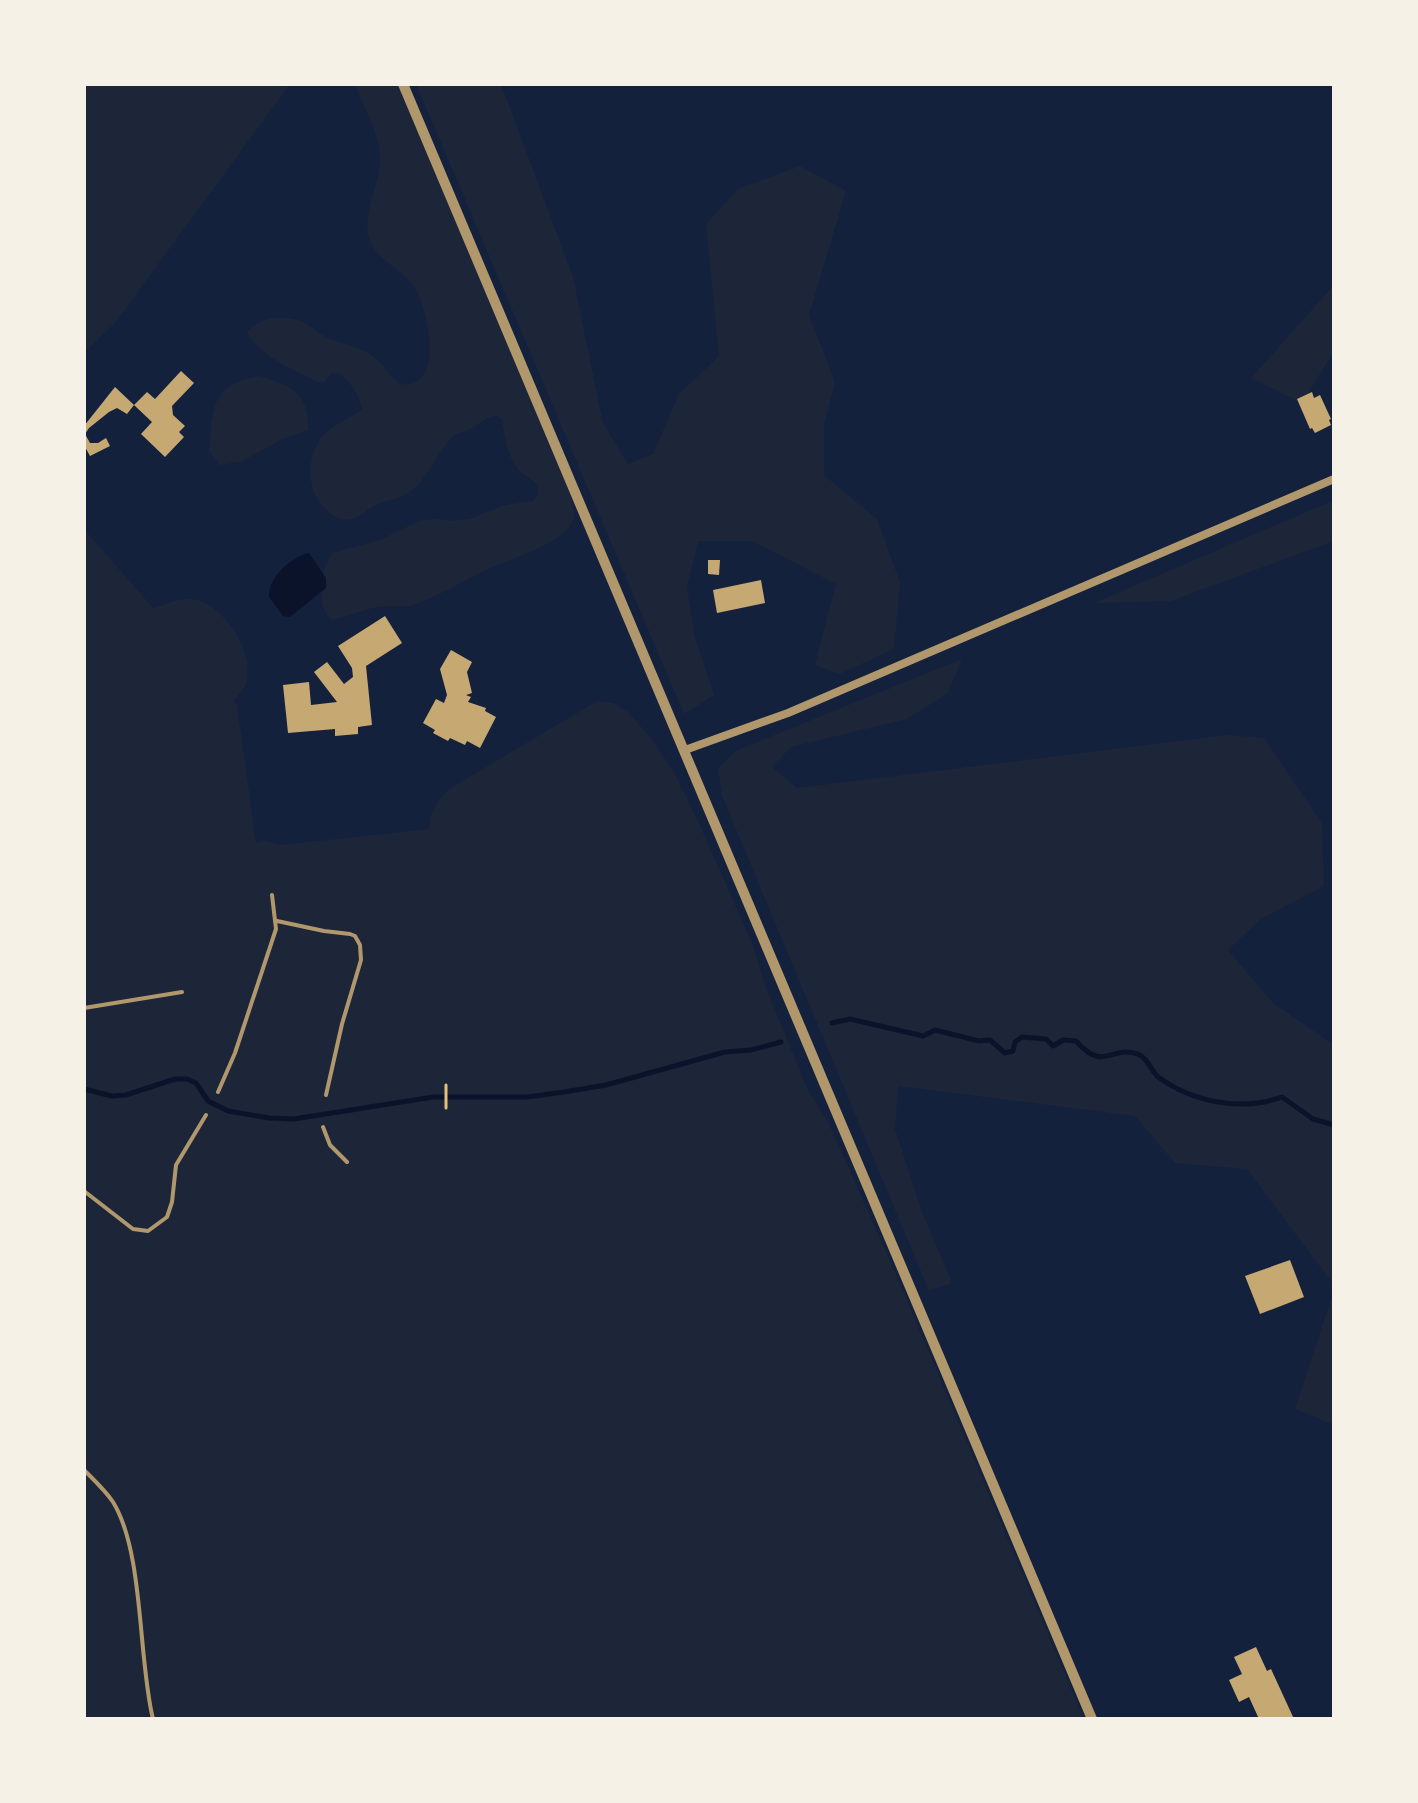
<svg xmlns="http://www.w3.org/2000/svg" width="1418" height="1803" font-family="Rubik,sans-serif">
  <rect width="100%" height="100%" fill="#14213d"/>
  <path fill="#1d2539" d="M84 84H290L115 323 84 353Z
    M355 84H399C449 203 500 322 548 442 555 457 580 507 573 521 561 545 512 558 490 568 464 580 440 596 413 605 402 608 389 605 377 607 361 610 347 617 331 620 315 604 321 571 332 553L380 540 419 521 435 519 453 521 472 518 505 505 533 501C536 496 539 495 538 489 536 479 525 477 519 470 507 458 505 436 502 420L497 416C486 417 485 420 476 426 468 431 456 432 449 440 436 456 427 481 408 493 398 500 385 500 374 506 361 514 351 525 336 517 307 501 303 462 322 437 333 423 350 420 362 409 359 394 351 383 339 373L331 374 324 382H318C295 370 259 357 247 332 260 315 291 314 308 325 315 329 320 335 328 338 343 344 361 347 373 356 387 366 395 393 416 382 441 369 426 302 413 285 402 270 383 263 373 247 358 223 378 189 380 164 382 134 364 111 355 84Z
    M416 84H501L573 277 603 423 628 464 653 454 679 394 719 356 706 224 738 189 800 166 846 191 809 315 835 382 824 424V475L877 519 900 582 894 649 840 674 815 665 836 584 752 541H698L687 587 695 638 714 695 684 714Z
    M1334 285V351L1302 403 1251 378Z
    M259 376C291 385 310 393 308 430L282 439 241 462 219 465 209 451C214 408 209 385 259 376Z
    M1334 500V541L1171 601 1094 603Z
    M84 529 153 608C164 605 179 598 190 599 223 600 258 656 245 686 243 691 237 696 233 701L237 705 256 843 266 841 281 845 430 829C428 812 438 801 449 789L597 701 613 703 628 712 650 737 674 772 699 823 752 943 766 988 807 1088 829 1124 895 1272 1084 1719H84Z
    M962 659 948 693 907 719 791 747 772 767 797 788 1228 735 1264 738 1322 823 1324 886 1261 919 1228 950 1273 1003 1334 1045V1285L1247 1169 1175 1163 1135 1116 898 1086 895 1129 921 1209 952 1283 929 1291 722 796 718 769 735 751Z
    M1334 1290V1425L1295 1409Z"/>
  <path fill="#0b132b" d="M309 553 326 578V588L290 617 283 616 269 597C268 577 291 557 309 553Z"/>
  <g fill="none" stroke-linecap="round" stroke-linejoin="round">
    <path stroke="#0b132b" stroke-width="5" d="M832 1023 850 1019 923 1036 935 1030 979 1041 990 1040 1005 1053 1013 1051 1015 1042 1022 1037 1046 1039 1053 1046 1063 1040 1076 1041C1105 1073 1109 1045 1138 1054 1148 1058 1151 1071 1158 1077 1193 1102 1241 1112 1282 1097L1313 1119 1334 1125
      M84 1089 112 1096 126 1095 175 1079H187L196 1083 208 1101 228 1111 269 1118 294 1119 433 1097H527L564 1092 606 1085 725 1052 751 1050 781 1042"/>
  </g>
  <path fill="#c6a872" d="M181 371 194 383 172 406 173 415 185 426 179 432 184 437 165 457 141 434 152 422 134 405 147 392 155 399Z
    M115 387 134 405 127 414 117 408 109 412 89 428 85 434 90 443H98L106 438 110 446 90 456 84 445V426Z
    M1312 392 1314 398 1320 395 1331 419 1329 420 1331 425 1315 433 1312 428 1310 429 1297 399Z
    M708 560H720L719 575 708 574Z
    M761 580 765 603 717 613 713 590Z
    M385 616 402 643 366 666 372 725 358 727V734L335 736V729L288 733 283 685 309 682 311 705 337 702 314 672 327 662 344 684 353 677 352 668 338 646Z
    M451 650 472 662 467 672 472 693 466 695 471 697 468 702 486 708 485 711 496 717 480 748 467 741 465 745 450 738 448 741 433 733 435 730 423 723 436 699 444 703 447 695 440 669Z
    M1290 1260 1304 1297 1260 1314 1245 1276Z
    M1256 1647 1267 1671 1271 1669 1294 1719H1259L1249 1697 1239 1702 1229 1680 1242 1674 1234 1657Z"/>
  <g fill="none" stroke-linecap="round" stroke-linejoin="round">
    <path stroke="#e5c07b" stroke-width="3" d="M446 1108V1085"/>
    <path stroke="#b1986c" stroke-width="4" d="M277 921 324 931 350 934 355 936 360 945 361 960 342 1024 326 1095
      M84 1008 182 992
      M218 1092 235 1053 276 929 272 895
      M323 1127 330 1145 347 1162
      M84 1191 133 1229 148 1231 167 1217 172 1202 176 1165 206 1115
      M84 1470C94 1480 105 1490 113 1502 144 1552 138 1659 153 1719"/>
    <path stroke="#b1986c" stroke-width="8" d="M685 750 788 713 1334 479"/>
    <path stroke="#b1986c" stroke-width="10" d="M403 84 1092 1719"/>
  </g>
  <rect width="1418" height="1803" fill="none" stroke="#f6f1e7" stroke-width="172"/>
</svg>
